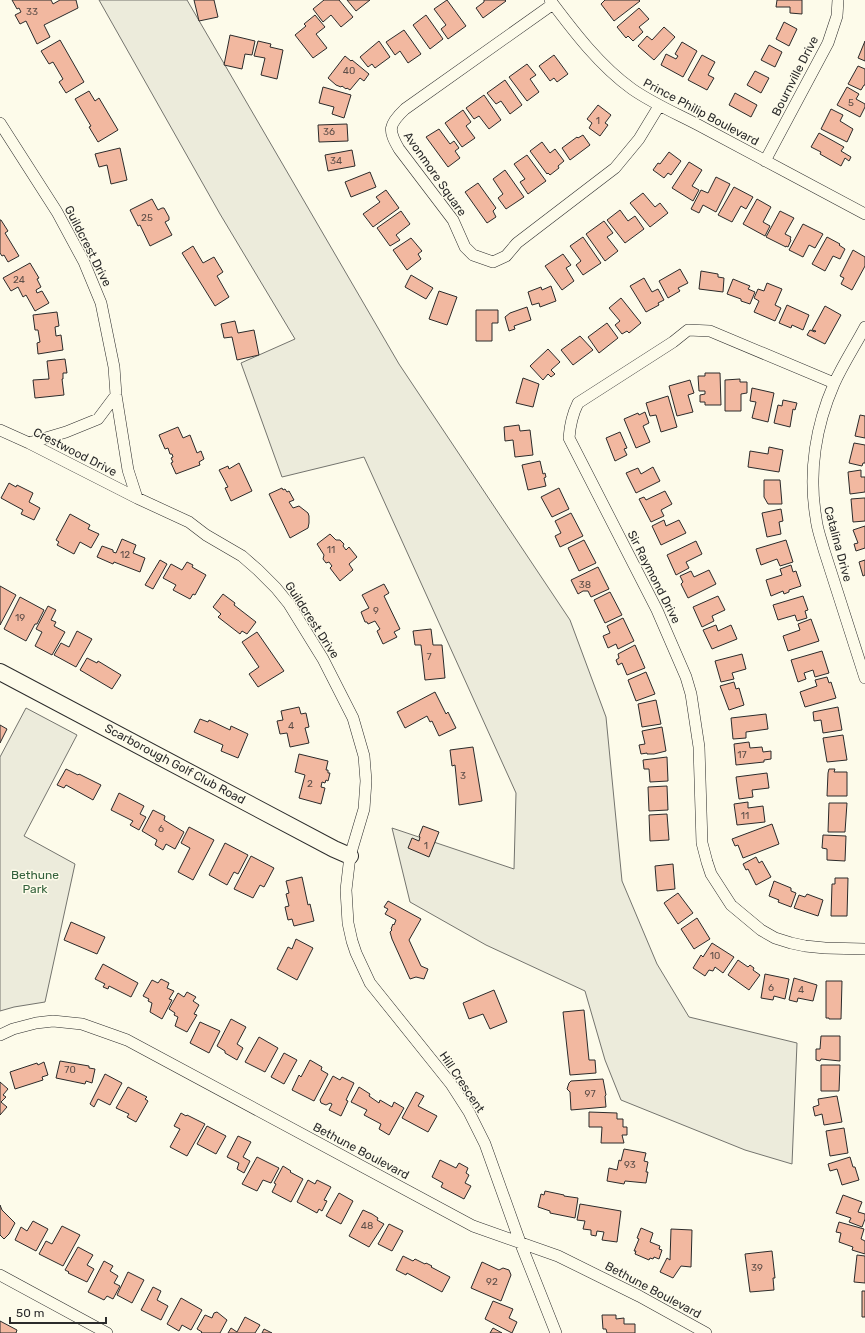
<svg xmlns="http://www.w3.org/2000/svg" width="865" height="1333" font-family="Rubik,sans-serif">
  <rect width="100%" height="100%" fill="#fdfbea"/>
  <path fill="#ecebdb" stroke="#74746e" d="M99 0H187L399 364 570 620 606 717 622 881 657 964 689 1017 797 1043 792 1164 745 1150 621 1100 605 1060 585 991 486 945 410 902 392 828 514 869 516 793 364 457 282 477 241 363 295 339 220 214Z
    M26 708 77 735 24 836 75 864 45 1002 14 1007 0 1011V757Z"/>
  <path fill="#f2b8a0" stroke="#2b2b2b" d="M12 0H51L53 4 60 0H76L78 8 44 25 50 37 37 44 26 21 20 24 15 15 21 12 19 8 17 9Z
    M194 0H214L218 17 199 21Z
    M324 0H339L353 17 341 27 331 15 323 22 313 9Z
    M347 0H370L356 11Z
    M447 0 466 26 448 39 441 29 446 25 434 9Z
    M484 0H505L506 1 483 18 476 8 484 2Z
    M605 0H639L640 1 614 21 601 4Z
    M777 0H802V14L790 13V7H776Z
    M639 8 649 19 639 27 643 32 633 41 628 36 626 38 617 27Z
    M315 15 325 27 316 34 327 48 313 58 295 35 306 26 304 24Z
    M426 15 443 39 430 49 413 25Z
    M784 22 797 29 789 46 776 39Z
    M664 27 675 37 654 60 638 46 647 36 652 40Z
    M404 30 421 54 408 63 400 51 395 55 386 42Z
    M230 35 255 41 252 55 245 54 242 69 224 65Z
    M60 40 84 82 66 93 59 82 63 79 53 62 49 64 41 51Z
    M258 41 271 44 270 47 283 50 277 79 261 75 265 58 254 56Z
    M379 41 390 57 375 68 372 64 368 67 360 57Z
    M865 41V61L858 58Z
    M682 42 697 51 683 77 661 65 666 54 676 59 678 56 675 54Z
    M769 45 782 52 775 67 761 60Z
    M554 55 568 74 557 82 554 78 550 81 539 66Z
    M702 55 715 62 708 75 714 78 707 90 688 80Z
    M345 56 351 61 352 60 369 74 364 81 360 78 350 90 347 88 346 89 342 86 341 87 336 85 328 78Z
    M527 64 536 75 530 79 539 92 527 101 509 77Z
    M858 66 865 69V85H864L861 90 848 84Z
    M755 71 769 78 761 93 747 85Z
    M505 80 522 105 510 114 501 101 496 104 487 93Z
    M323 87 351 95 344 118 332 114 334 107 319 103Z
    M847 87 859 94 856 99 865 104V107L860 117 837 105Z
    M89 91 95 101 99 98 118 130 98 142 89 127 91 126 75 99Z
    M735 93 757 105 751 117 729 105Z
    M484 95 501 120 489 129 479 116 474 119 466 108Z
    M598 105 611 115 605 123 608 125 600 136 589 128 592 123 587 119Z
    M831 109 843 115 840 121 853 129 847 142 821 129Z
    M463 110 471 122 466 126 475 138 462 147 445 123Z
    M347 124 348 141 319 142 318 125Z
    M439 129 450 144 454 141 459 148 455 151 460 158 448 167 426 137Z
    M819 133 844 147 841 151 851 157 849 161 845 158 841 166 820 154 821 152 811 147Z
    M583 135 590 145 570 160 562 148 577 137 578 138Z
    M542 142 550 153 555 149 564 161 558 166 559 168 550 175 548 173 547 174 530 151Z
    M120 148 127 180 111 184 107 165 99 167 95 154Z
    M352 150 355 166 328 171 325 155Z
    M669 152 681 161 671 175 668 173 664 178 653 170 658 163 660 164Z
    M527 155 546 181 528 194 520 182 525 179 514 164Z
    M689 162 702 170 692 186 699 190 693 201 672 188Z
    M505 170 524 197 506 209 498 198 503 194 493 179Z
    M370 172 376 187 351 197 345 182Z
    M716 177 730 184 716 212 703 205 699 213 691 209 701 190 708 193Z
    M478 183 496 208 493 211 496 217 487 223 465 192Z
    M734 187 753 197 746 209 741 206 732 222 718 215Z
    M386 190 399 208 373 227 363 214 380 202 376 197Z
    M643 193 655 207 660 203 668 213 650 227 630 203Z
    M152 199 158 210 162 208H164L169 217V220L165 222 172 235 150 246 140 225 138 226 130 210Z
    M757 199 771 207 763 222 770 226 765 236 743 224Z
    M620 210 628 221 635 216 644 229 625 243 607 220Z
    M401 211 410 224 396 235 400 240 390 246 377 228Z
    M780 211 794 218 785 234 791 237 790 239 791 240 788 247 786 246V247L766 237Z
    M0 220H1L8 231 5 233 19 256 8 262 4 255 2 256 0 253Z
    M604 221 613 233 607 237 618 251 605 261 586 234Z
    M803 224 823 234 815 248 809 245 803 257 789 250Z
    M583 237 601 263 583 275 576 265 581 261 570 246Z
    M827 237 840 244 839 245 845 249 840 259 833 256 825 271 812 264Z
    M411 238 422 251 418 254 421 259 407 270 393 250Z
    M193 246 203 263 214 257 223 272 217 276 229 297 215 306 182 253Z
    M853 250 865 257V266L852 290 841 284 844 278 840 276Z
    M563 254 571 265 566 268 574 281 562 290 545 266Z
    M30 263 39 278 37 279 41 287 36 290 37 293 42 291 49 303 35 311 26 295 23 297 18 287 11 291 3 278Z
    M680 269 688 283 678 288 680 291 668 298 659 281Z
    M701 271 718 274V277L724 278 723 292 699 289Z
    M411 275 433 288 426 299 405 287Z
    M644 278 652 292 658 289 664 300 658 303 659 305 646 312 630 286Z
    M733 279 750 286 748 289 755 292 750 304 741 301V299L727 294Z
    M767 283 782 289 775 305 781 308 775 321 754 312 759 301 754 298 758 289 764 291Z
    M551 286 556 301 540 307 539 303 532 305 528 292 541 287 542 290Z
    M439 291 457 297 447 325 429 319Z
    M621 298 641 323 629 333 627 331 622 334 615 325 620 321 609 308Z
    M787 305 809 315 803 330 792 325 791 328 779 323Z
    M825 306 841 315 825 344 807 335 810 330 815 332 816 331 812 330Z
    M527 307 531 320 514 326 515 329 509 331 505 317 510 313Z
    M476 310H498V323H492V341H476Z
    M57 312 59 326 55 327 56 336 61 335 63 350 38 354 37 343 40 342 38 330H35L33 315Z
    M235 321 238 333 254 330 259 355 237 360 232 337 224 338 221 324Z
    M607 323 618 338 599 353 588 337Z
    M580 336 593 350 573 365 561 350Z
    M548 349 560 362 551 370 555 374 551 377 548 374 543 380 530 366Z
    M65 359 67 373H63V379H62L64 395 35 398 33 380 49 379 47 361Z
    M705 373H720L721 405H705V402H700V395L705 394V391H699L698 376H705Z
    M523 378 539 384 533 407 516 403Z
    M740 379V382H747V393L741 394V411H725V380Z
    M690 380 694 393 688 395 693 412 677 416 669 386Z
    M752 388 774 393 768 422 752 418 756 402 750 401Z
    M668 396 677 427 661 432 656 415 650 416 646 403Z
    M783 400 797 403 795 410 793 409 790 427 774 423 778 405 782 406Z
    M645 412 649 423 643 426 650 442 636 448 624 419 638 413 639 415Z
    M860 415 865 416V438L855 436Z
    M519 425 520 431 530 430 533 455 515 457 513 440 505 441 504 427Z
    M178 427 183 438 190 435 197 453 201 451 204 459 199 462 200 465 176 474 171 463 173 462 171 458 173 457 172 454H170L168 448 165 449 159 435Z
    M620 432 627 448 624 449 627 455 615 461 606 438Z
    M854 443 865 445V463H863L862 466 849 463Z
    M769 447 783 450 779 472 748 467 750 451 768 454Z
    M540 461 543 474 545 473 546 477 544 478 546 486 528 490 522 465Z
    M239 463 252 491 231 501 225 488 228 487 219 470 228 466 229 469Z
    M653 467 660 481 636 493 626 473 638 468 641 474Z
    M861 470V477H865V492L850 494 848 472Z
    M764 480H780L782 504H768L764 497Z
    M9 483 16 487 17 485 33 493 29 502 40 508 34 520 21 514 23 510 1 498Z
    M282 488 283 490 285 489 287 492 289 491 294 500 289 502 293 508 299 506 308 513 309 516V523L308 528 290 538 269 494Z
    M559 488 569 509 552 517 541 497Z
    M665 491 672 504 661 510 664 516 651 522 639 499 644 497 646 500Z
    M864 498H865V521L853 522 851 499Z
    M781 509 783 521 779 522 781 534 767 537 762 513Z
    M571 513 583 536 560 547 555 536 561 533 555 521Z
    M70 514 90 525 88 529 99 534 91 548 80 542 74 554 57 545 59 542 56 540Z
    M664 520 666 526 679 520 686 533 661 545 652 526Z
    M865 526V548L856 551 854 544 858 543 853 530Z
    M330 534 336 540H340L344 544 343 546 346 550 349 547 357 557 349 564 353 570 340 581 330 568 332 566 329 562 326 563 323 559 324 555 317 544Z
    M122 539 136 545 133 553 145 558 140 572 114 562 113 564 97 557 102 546 113 550V552L116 553Z
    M584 540 596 563 579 571 568 548Z
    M786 540 793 562 780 566 777 559 761 565 756 549Z
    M696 541 702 554 686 562 689 568 676 575 667 555Z
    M160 560 167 564 153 589 145 585Z
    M865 560V575L863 576 859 562Z
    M187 562 193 565 192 567 206 575 195 595 193 594 190 599 173 590 176 585 163 578 171 564 182 570Z
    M791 565 793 572 796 571 801 586 789 590V592L784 594 783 591 771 596 766 580 782 575 780 569Z
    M598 567 609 589 591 597 588 591H583L578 594 571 580Z
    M709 570 716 584 688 598 681 584 683 582 680 576 691 571 694 577Z
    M384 584 389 593 384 596 400 629 394 632 397 637 383 644 377 631 380 629 375 621 368 624 367 622H365L361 612 369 608 362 595Z
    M0 586 16 595 0 625Z
    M610 592 622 615 605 623 594 600Z
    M223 594 235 603 234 605 256 622 247 634 242 631 240 634 218 617 221 614 213 607Z
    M718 596 725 610 712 616 714 621 702 627 693 607Z
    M803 596 808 610 805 611 807 618 797 621 795 615 778 620 773 605Z
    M20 597 44 610 37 624H35L26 641 4 629Z
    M48 606 56 610 51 620 56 622 54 626 65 632 52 655 35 646 42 632 36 629Z
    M623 618 634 641 618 649 616 644 608 648 603 636 610 633 607 626Z
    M811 619 819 641 788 651 783 636 800 630 798 624Z
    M716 625 718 631 731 625 737 639 712 649 703 630Z
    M431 629 433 645H442L445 678 425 680 421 645H415L413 631Z
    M77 631 92 639 76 667 54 655 61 643 69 647Z
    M257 632 284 671 258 687 249 674 259 667 242 642Z
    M635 645 645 668 627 675 622 663 618 665 616 660 619 658 618 654Z
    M822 651 829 673 815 677 813 670 804 673 806 679 798 682 791 660Z
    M742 654 746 669 732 673 734 679 721 682 715 661Z
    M87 658 97 663 98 661 121 675 112 689 80 670Z
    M646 672 655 694 636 701 628 680Z
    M827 677 829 683 831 682 836 698 805 707 800 692 817 686 815 680Z
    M734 682 736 689 739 688 744 705 729 710 720 686Z
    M435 692 446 714 448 712 456 728 439 736 432 721 430 722 427 716 405 728 397 712Z
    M656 700 661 724 642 727 638 704Z
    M299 707 301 714 306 713 309 727 305 728 309 743 290 747 287 733 280 734 277 721 283 720 281 711Z
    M838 707 842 730 823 733 821 720 814 721 813 712Z
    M766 714 768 729 746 732V738L733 739 731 718Z
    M200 719 208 722 209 720 230 730 231 726 248 734 238 758 221 751 223 745 194 732Z
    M0 725 7 729 0 743Z
    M662 727 666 751 654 754H647V753L641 754 639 745 645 744 642 731Z
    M843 735 847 760 827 762 823 738Z
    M749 742 750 748 762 747 763 752 771 751V759L764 760V762L736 765 734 744Z
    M473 747 482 801 459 805 455 765 452 766 450 750Z
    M299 754 328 761 326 770H328V773H330L328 781 326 780 325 783 322 782 321 787 325 788 321 804 299 798 305 775 295 772Z
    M667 757 668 781 650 782 649 769H644L643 760Z
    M66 769 78 775 79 774 101 785 93 800 66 785 64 788 57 785Z
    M829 769H835L834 772H847V796H827L828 773Z
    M767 773 769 788 752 790 753 797 739 799 736 777Z
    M667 786 668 810 649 811 648 787Z
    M119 793 144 806 140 814 146 817 139 830 130 825 133 821 111 810Z
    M748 802V808L763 806 765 822 737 825 734 804Z
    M829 803H847L845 832H828Z
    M153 810 165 816 164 820 184 832 175 849 166 844 163 850 155 845 157 840 142 831Z
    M667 814 669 840 650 841 649 815Z
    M772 824 779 844 743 858 738 845 735 846 732 839Z
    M423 826 439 832 429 857 408 848 412 838 419 841 420 837 419 836Z
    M189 827 214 840 193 880 178 872 190 848 181 843Z
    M823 835 846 836 845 861 827 860V849L822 848Z
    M225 843 248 855 238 874 234 872 227 885 209 875Z
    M251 856 274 868 264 887 260 885 253 898 234 889Z
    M756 857 759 863 762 861 771 877 756 885 748 869 746 870 743 864Z
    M673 864 675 889 657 891 655 866Z
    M302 877 308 905 310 904 314 921 294 926 292 919 288 920 285 907 289 906 286 894 289 893 286 881Z
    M835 878H848L847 916H831L832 884H835Z
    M774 881 791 888V891L796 893 791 907 778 902 779 900 769 896Z
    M678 893 693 913 678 924 664 903Z
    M807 894 823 900 818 916 794 908 799 895 805 897Z
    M388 901 421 919 409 940 421 966 428 969 424 979 416 977 410 979 392 939 390 932 392 930 391 929 393 924 394 925 396 920 385 914 388 909 384 907Z
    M697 918 710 939 694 949 681 929Z
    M71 922 105 937 97 954 64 940Z
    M296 939 313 948 297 980 277 969 288 947 292 949Z
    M712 943 734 957 723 973 715 967 713 971 709 970 705 976 693 968 701 955 703 957Z
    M738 960 748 967 750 965 754 968 753 970 760 975 749 990 728 975Z
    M103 964 138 983 131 997 109 986 108 989 103 987 105 984 95 979Z
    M765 974 789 979 785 999 774 996 773 1000 761 998Z
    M794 978 817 985 813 1001 798 998 797 1002 789 1000Z
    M161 979 169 983 167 988 174 991 169 999 172 1000 162 1019 150 1012 152 1003 148 1001 149 999 143 996 152 980 158 983Z
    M826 981H842L841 1019H829V1018H826Z
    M494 990 507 1022 490 1029 483 1014 469 1019 463 1003Z
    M187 992 196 997 193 1001 199 1005 194 1014 197 1015 187 1032 175 1026 178 1017 174 1015 175 1013 169 1009 178 993 184 997Z
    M584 1010 589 1060H595L596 1073 570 1075 563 1012Z
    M231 1019 246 1027 237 1044 243 1048 237 1060 225 1053V1051L217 1046Z
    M200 1022 220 1031 209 1053 190 1043Z
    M821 1036H840V1061L821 1059 820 1061 816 1060V1049H820Z
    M259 1037 278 1048 265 1072 245 1062Z
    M284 1053 297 1060 284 1084 271 1077Z
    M310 1060 322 1067 321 1070 328 1074 314 1101 292 1090 299 1075 301 1077Z
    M60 1061 89 1066V1068L95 1069 92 1083 86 1081 85 1084 56 1078Z
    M44 1062 48 1075 42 1077 43 1080 15 1089 10 1072 37 1063 38 1065Z
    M821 1065H840L839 1091H821Z
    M105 1074 122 1083 110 1105 98 1099 94 1107 90 1104Z
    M333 1076 340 1080 342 1077 354 1083 346 1100 348 1101 341 1116 329 1110 332 1104 330 1103 326 1105 321 1103 320 1100Z
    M603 1079 606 1095 605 1096 606 1107 571 1110 570 1092 567 1089 569 1083 571 1081Z
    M0 1082 8 1089 3 1095 6 1097 1 1102 7 1107 0 1115Z
    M128 1087 147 1097 145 1099 148 1101 136 1122 127 1117 129 1114 116 1108Z
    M359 1087 370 1094 369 1096 379 1103 380 1100 392 1107 394 1102 404 1108 389 1135 379 1129 381 1124 364 1115 367 1110 351 1102Z
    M416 1092 424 1096 418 1106 437 1116 428 1132 402 1118Z
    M837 1096 842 1122 824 1125 822 1114 815 1116 813 1107 819 1105 818 1099Z
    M589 1112 617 1113V1119H623V1127H627V1135H622L624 1143H601L602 1127H589Z
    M181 1113 186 1116 187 1115 205 1124 187 1156 170 1147 180 1129 174 1126Z
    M207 1126 226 1136 216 1154 197 1144Z
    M844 1128 848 1153 830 1156 826 1131Z
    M238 1136 251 1142 243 1157 250 1161 244 1173 237 1169 239 1163 227 1157Z
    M624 1149 646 1153 644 1161 648 1162 646 1172H648L646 1183 625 1181 624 1184 607 1181 609 1168 617 1170 619 1160 621 1161Z
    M257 1157 279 1168 271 1183 263 1180 257 1191 242 1184Z
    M850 1157 853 1167H855L859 1180 842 1185 837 1169 830 1171 828 1164Z
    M440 1160 456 1168 459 1163 468 1168 466 1173 469 1175 465 1183 471 1186 464 1199 441 1187 443 1183 432 1177Z
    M283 1166 291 1171 290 1172 303 1179 291 1202 272 1192 276 1184 274 1183Z
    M308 1180 315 1184 317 1180 331 1187 324 1200 327 1201 322 1211 319 1209 317 1213 297 1202Z
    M545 1191 564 1195V1196L578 1198 575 1218 550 1213V1211L538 1207 541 1194 544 1195Z
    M339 1193 353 1201 341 1224 326 1216Z
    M843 1195 862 1202 858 1212 865 1214V1219L862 1227 849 1222 851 1218 836 1213Z
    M580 1204 621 1211 617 1242 602 1240 604 1232 597 1231 596 1236 591 1235V1230L583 1229 585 1221 577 1220Z
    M0 1205 2 1210 15 1223 9 1234 4 1239 0 1235Z
    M363 1210 372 1214 378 1218 377 1220 384 1224 369 1247 349 1236Z
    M33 1221 48 1229 36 1251 15 1240 21 1227 27 1231Z
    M839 1222 864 1229 861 1239 865 1241V1254L852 1250 853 1247 839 1242 841 1233 836 1232Z
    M389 1224 403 1231 392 1251 378 1244Z
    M62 1226 80 1235 63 1266 39 1254 46 1241 52 1244Z
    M641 1228 653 1233 650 1242 660 1246 659 1249 662 1250 659 1259 654 1257 653 1259 650 1258 649 1260 635 1254 636 1251H634L639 1239 637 1238Z
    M671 1229 692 1230 691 1267 681 1266 673 1278 660 1272 667 1258 670 1260Z
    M78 1247 93 1255 87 1265 94 1269 87 1282 68 1273 69 1272 65 1270Z
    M772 1251 775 1278H773L774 1290 750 1292 745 1254Z
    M857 1255 865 1256V1283L854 1282Z
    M403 1256 413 1261 415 1259 425 1264 426 1263 432 1266 431 1267 450 1277 442 1292 407 1273 406 1275 396 1270Z
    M104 1261 113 1266 110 1271 118 1276 114 1283 120 1286 113 1299 107 1296 104 1300 88 1292Z
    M482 1262 499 1270 503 1268 509 1270 511 1275 501 1301 471 1288Z
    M128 1272 144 1280 132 1303 117 1295Z
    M153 1287 161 1291 157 1300 168 1306 161 1320 141 1310Z
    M862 1291H865V1317H862Z
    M181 1298 202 1310 191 1330 182 1325 179 1331 167 1324Z
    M493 1301 513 1309 509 1318 517 1322 512 1333 485 1319Z
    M217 1312 227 1320 220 1333H201L202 1332 197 1329 205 1315 212 1318 214 1313Z
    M602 1315H616V1319L624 1318V1324H635V1333H607L606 1329H603Z
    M245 1317 260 1325 255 1333H228L231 1328 237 1332Z
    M0 1321 17 1330 16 1333H0Z
    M493 1328 502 1333H490Z
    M264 1329 272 1333H262Z"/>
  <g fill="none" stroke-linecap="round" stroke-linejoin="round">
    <defs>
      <path id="street" d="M550 0C574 32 600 66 632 89 655 105 680 115 704 128 758 157 811 185 865 214
        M553 4 405 109C388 125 388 130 399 149L453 220 465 247 473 255 493 262 506 256 517 243 615 168 639 139 659 106
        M0 123 57 212 84 262 101 303 114 367 116 395 128 470 137 498
        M765 161 828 43 837 16 838 0
        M865 327C855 346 843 364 834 384 816 425 808 472 816 518 817 529 821 539 824 550L865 678
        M834 383 710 331 688 330 673 342 578 403C572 415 570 425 569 438L657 610 686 677 691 694 699 747 702 843 707 862 711 874 731 905 761 930 775 938 791 943 805 946 825 948 865 949
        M0 430 29 443 137 498 189 522 206 535 242 556 258 570 276 588 289 604 323 659 353 718 364 756 366 781 364 809 350 856 346 890 348 923 352 941 356 953 370 983 451 1084 469 1112 485 1144 520 1242 556 1333
        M29 443 66 432 98 419 116 395
        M0 1035 13 1029 36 1023 53 1021 82 1024 127 1040 473 1226 558 1256 639 1296 706 1333
        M0 1275 107 1333"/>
      <path id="secondary" d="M0 672 334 849 350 856"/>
    </defs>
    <use href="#street" stroke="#2b2b2b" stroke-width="12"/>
    <use href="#secondary" stroke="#2b2b2b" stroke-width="18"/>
    <use href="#street" stroke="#fdfbea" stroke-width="11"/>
    <use href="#secondary" stroke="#fdfbea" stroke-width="16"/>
  </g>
  <g text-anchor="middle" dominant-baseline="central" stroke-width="3" stroke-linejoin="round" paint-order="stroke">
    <g font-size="10" fill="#5d4e48">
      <text x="32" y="12">33</text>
      <text x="349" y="71">40</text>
      <text x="851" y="103">5</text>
      <text x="598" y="121">1</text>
      <text x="329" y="132">36</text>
      <text x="336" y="161">34</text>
      <text x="147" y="218">25</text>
      <text x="19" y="280">24</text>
      <text x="331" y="550">11</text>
      <text x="125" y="555">12</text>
      <text x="585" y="585">38</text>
      <text x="376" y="611">9</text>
      <text x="20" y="618">19</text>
      <text x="429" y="657">7</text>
      <text x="291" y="726">4</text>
      <text x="742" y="755">17</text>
      <text x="463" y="776">3</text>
      <text x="310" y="784">2</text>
      <text x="745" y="816">11</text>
      <text x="161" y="829">6</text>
      <text x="426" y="846">1</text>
      <text x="715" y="956">10</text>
      <text x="771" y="988">6</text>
      <text x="801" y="990">4</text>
      <text x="70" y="1070">70</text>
      <text x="590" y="1094">97</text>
      <text x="630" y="1165">93</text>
      <text x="367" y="1226">48</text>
      <text x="757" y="1268">39</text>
      <text x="492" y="1282">92</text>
    </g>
    <g font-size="12" fill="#2b2b2b" stroke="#fdfbea">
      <text transform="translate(795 76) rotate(-63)">Bournville Drive</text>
      <text transform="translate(701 112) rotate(28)">Prince Philip Boulevard</text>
      <text transform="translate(435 174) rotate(55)">Avonmore Square</text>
      <text transform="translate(88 246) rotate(63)">Guildcrest Drive</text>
      <text transform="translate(75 452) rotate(27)">Crestwood Drive</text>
      <text transform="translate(838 544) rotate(75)">Catalina Drive</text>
      <text transform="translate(654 577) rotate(63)">Sir Raymond Drive</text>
      <text transform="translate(312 620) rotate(57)">Guildcrest Drive</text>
      <text transform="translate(175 764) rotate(28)">Scarborough Golf Club Road</text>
      <text transform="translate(462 1082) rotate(56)">Hill Crescent</text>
      <text transform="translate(361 1151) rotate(28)">Bethune Boulevard</text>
      <text transform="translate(653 1290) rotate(28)">Bethune Boulevard</text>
    </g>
    <g font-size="12" fill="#34623c" stroke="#fdfbea">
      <text x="35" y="875">Bethune<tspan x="35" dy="14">Park</tspan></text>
    </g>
  </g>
  <path d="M10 1317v6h96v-6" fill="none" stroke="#2b2b2b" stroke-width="2"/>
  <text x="16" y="1317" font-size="12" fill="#2b2b2b" stroke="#fdfbea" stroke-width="3" paint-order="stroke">50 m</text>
</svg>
